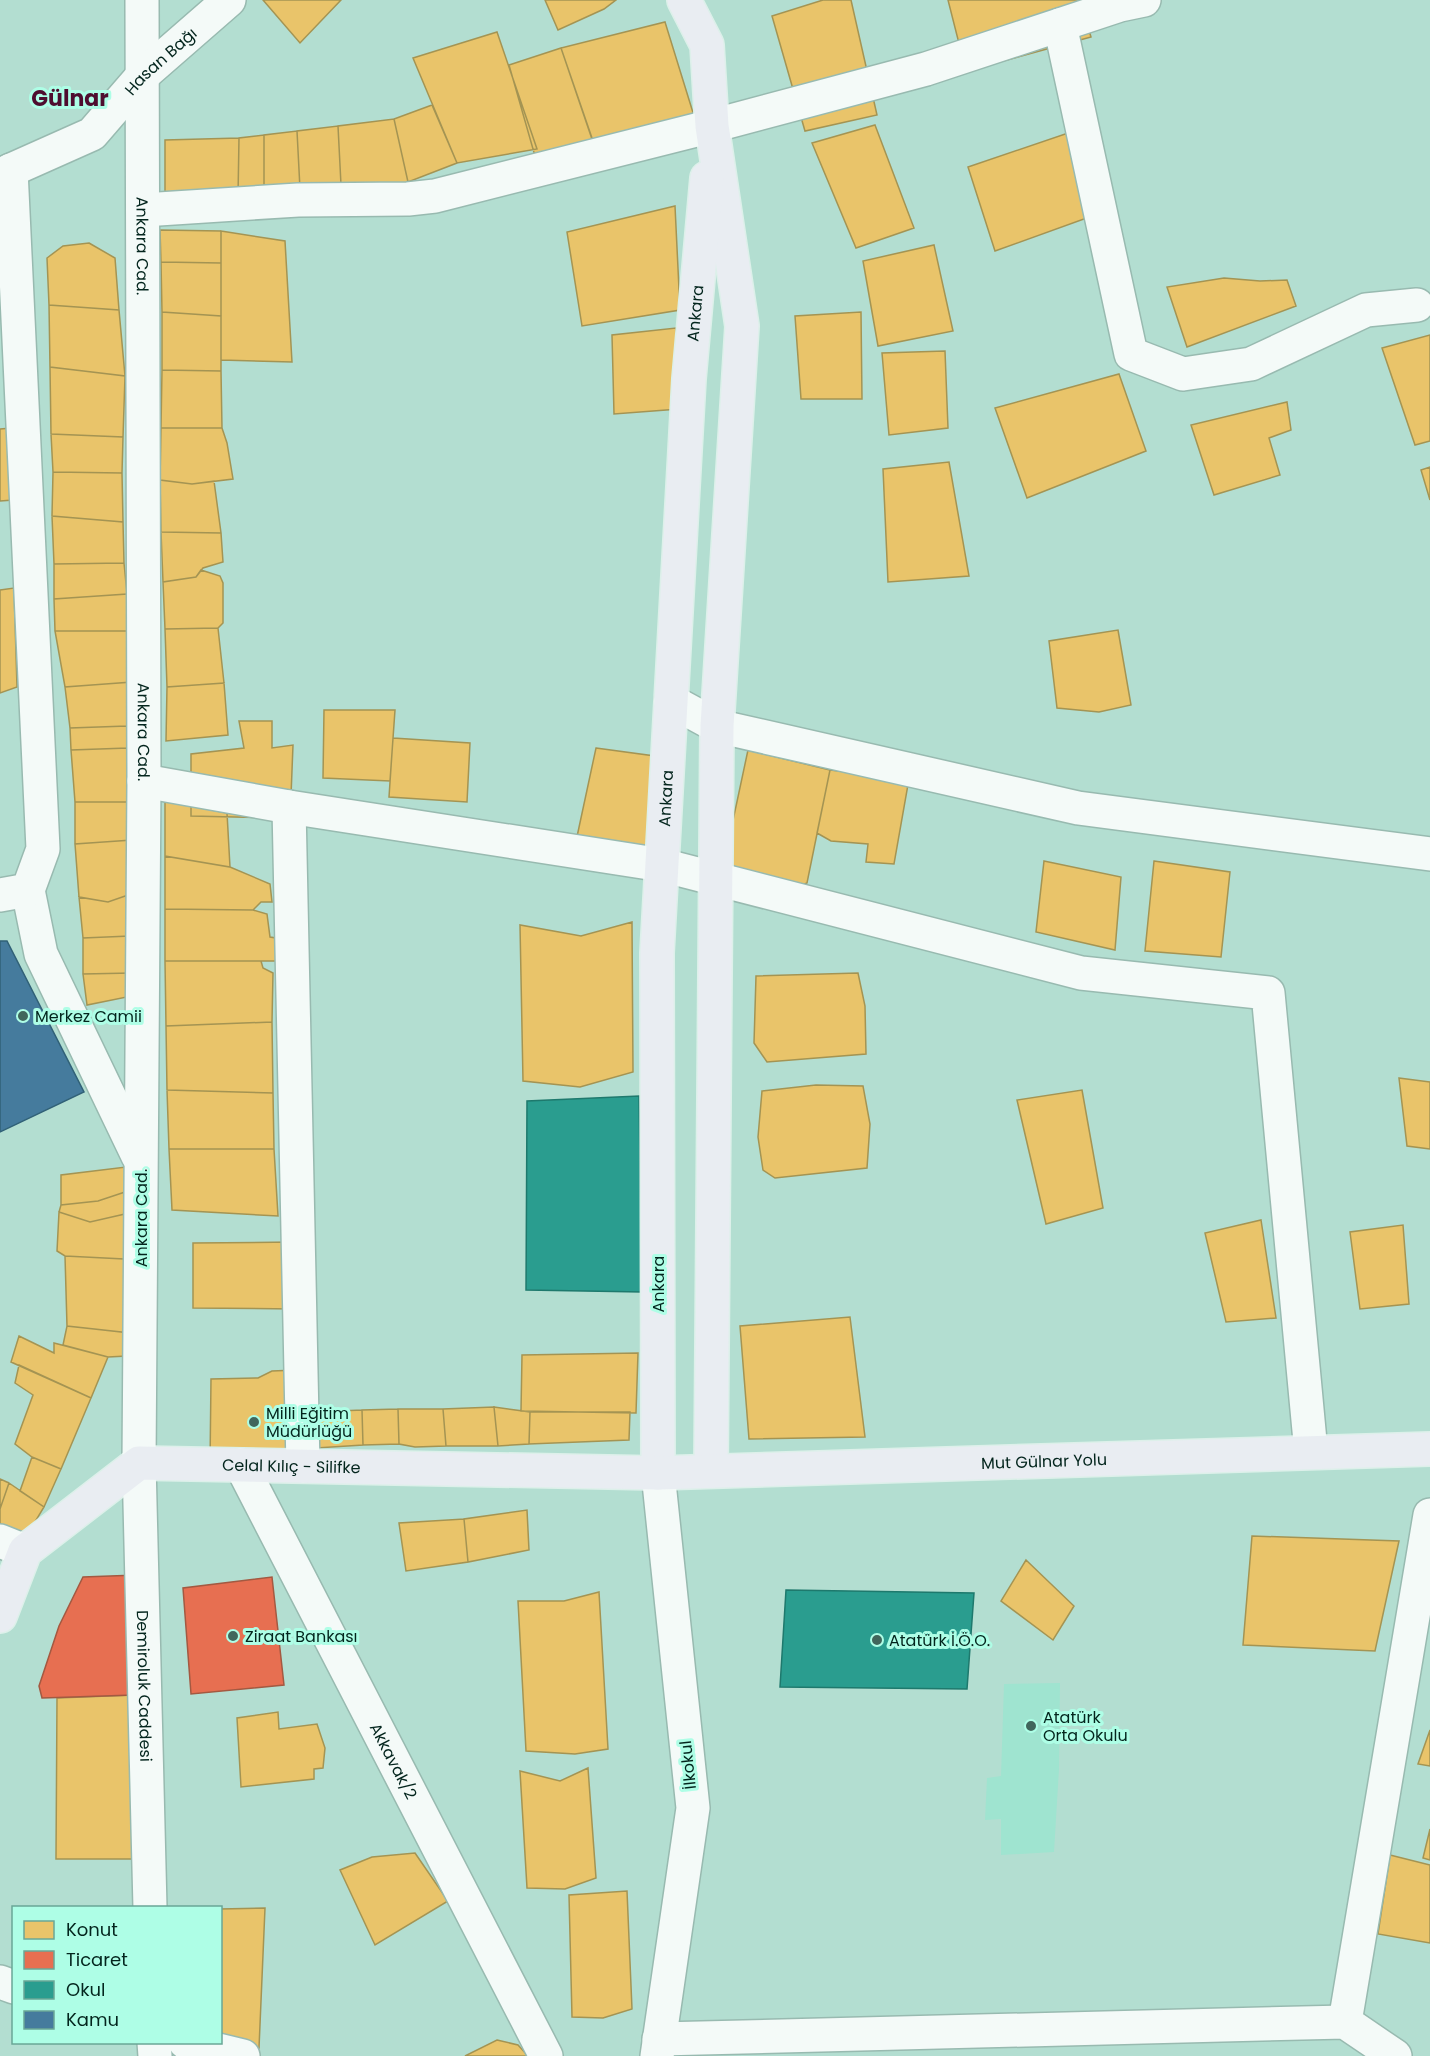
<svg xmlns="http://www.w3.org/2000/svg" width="1430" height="2056" font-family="Poppins,sans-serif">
  <rect width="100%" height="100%" fill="#b3ded1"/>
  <path fill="#9fe4d0" d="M1060 1683 1059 1769 1054 1852 1001 1855V1819L985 1820 987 1778 1001 1776 1004 1684Z"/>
  <path fill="#e9c46a" stroke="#a49453" stroke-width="1.5" d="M263 0H341L300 43Z
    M545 0H616L604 9 558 30Z
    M823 0H851L877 115 805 131 772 16Z
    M948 0H1080L1091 37 966 71Z
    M665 22 703 145 603 170 561 48Z
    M497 32 537 149 457 163 413 58Z
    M561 48 595 148 539 170 509 65Z
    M432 105 457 163 408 182 394 119Z
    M394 119 408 182V199L341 185 338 126Z
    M875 125 914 228 856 248 812 143Z
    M338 126 341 185 300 189 297 131Z
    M1077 130 1095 215 995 251 968 167Z
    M297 131 300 189 264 195V135Z
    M264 135V195L238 197 239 138Z
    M239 138 238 197 165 204V140Z
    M675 206 680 310 582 326 567 232Z
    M160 230 221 231V263L161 262Z
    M221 231 285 241 292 362 221 360Z
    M89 243 115 258 119 310 49 305 47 258 63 246Z
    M934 245 953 331 878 346 863 261Z
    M161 262 221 263V316L162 312Z
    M1224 278 1260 281 1287 280 1296 306 1187 347 1167 287Z
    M49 305 119 310 125 376 50 367Z
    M162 312 221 316V371L162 370Z
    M861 312 862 399H801L795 316Z
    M676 328 679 409 614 414 612 335Z
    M1430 335V441L1415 445 1382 348Z
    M945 351 948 428 889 435 882 353Z
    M50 367 125 376 123 437 51 434Z
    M162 370 221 371 222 428H161Z
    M1119 374 1146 451 1027 498 995 408Z
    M1287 402 1291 430 1269 438 1280 475 1214 495 1191 425Z
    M11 428 13 500 0 501V429Z
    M161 428H222L227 443 233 479 192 484 160 480Z
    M51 434 123 437 122 473 53 472Z
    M949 462 969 576 888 582 883 469Z
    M1430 467V500L1421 470Z
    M53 472 122 473 123 522 52 516Z
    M160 480 192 484 214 481 221 533 161 532Z
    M52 516 123 522 124 563 54 564Z
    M161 532 221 533 223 562 203 568 196 577 163 582Z
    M124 563 127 594 54 599V564Z
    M201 570 220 576 223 583V623L218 628 165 629 163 582 196 577Z
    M14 588 17 687 0 693V590Z
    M127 594 129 631H55L54 599Z
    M218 628 224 683 167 687 165 629Z
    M1118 630 1131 705 1099 712 1057 708 1049 641Z
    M55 631H129L132 682 65 687Z
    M132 682 127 726 70 728 65 687Z
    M224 683 228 735 166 741 167 687Z
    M324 710H395L390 781 323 778Z
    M239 721H272V748L293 745 291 796 281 818 191 816V754L244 748Z
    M127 726 128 748 71 750 70 728Z
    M393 738 470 743 467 802 389 797Z
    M128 748 132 802H75L71 750Z
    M596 748 662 757 654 859 575 846Z
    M748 750 830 770 807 883 787 891 722 872Z
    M830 770 909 779 894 864 866 862 868 844 831 841 817 833Z
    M165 801 227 813 230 867 165 856Z
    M75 802H132V840L75 844Z
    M132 840 131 894 108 902 79 897 75 844Z
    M165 856 230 867 270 884 272 902H261L253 910 165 909Z
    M1044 861 1121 877 1115 950 1036 932Z
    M1154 861 1230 872 1221 957 1145 951Z
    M131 894 130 936 83 938 79 897 108 902Z
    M165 909 253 910 267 914 270 937 276 938 277 961H165Z
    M632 922 633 1072 580 1087 523 1081 520 925 581 936Z
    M130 936 132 973 83 974V938Z
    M165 961H261L263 968 273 973 272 1022 166 1026Z
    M132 973V996L87 1005 83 974Z
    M858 973 865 1006 866 1054 767 1062 754 1043 756 976Z
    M272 1022 273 1093 167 1090 166 1026Z
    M1399 1078 1430 1082V1149L1407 1146Z
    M816 1085 863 1086 870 1124 867 1168 775 1178 763 1170 758 1137 762 1091Z
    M167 1090 273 1093 274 1149H169Z
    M1082 1090 1103 1208 1046 1224 1017 1100Z
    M169 1149H274L278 1216 172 1210Z
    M126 1167 128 1191 98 1201 61 1205V1175Z
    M128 1191 125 1214 90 1222 59 1212 61 1205 98 1201Z
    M59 1212 90 1222 125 1214 124 1259 65 1256 57 1251Z
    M1261 1220 1276 1318 1226 1322 1205 1233Z
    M1403 1225 1409 1304 1360 1309 1350 1232Z
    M294 1242 295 1309 193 1308V1243Z
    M65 1256 124 1259 130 1333 67 1326Z
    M850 1317 865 1437 749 1439 740 1326Z
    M67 1326 130 1333 127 1356 108 1357 63 1345Z
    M19 1336 54 1353V1343L108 1357 91 1398 11 1362Z
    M638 1353 636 1413 521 1411 522 1355Z
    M19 1365 91 1398 61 1469 32 1457 15 1444 33 1395 15 1383Z
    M296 1370 300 1466 210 1465 211 1379 258 1378 272 1371Z
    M494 1407 498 1446H446L443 1409Z
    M494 1407 530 1412 529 1444 498 1446Z
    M398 1409 399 1444 363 1445 362 1410Z
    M398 1409H443L446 1446 415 1447 399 1444Z
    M362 1410 363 1445 316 1448 315 1412Z
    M530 1412H630L629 1440 529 1444Z
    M32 1457 61 1469 44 1507 20 1491Z
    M0 1479 9 1483 0 1509Z
    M9 1483 44 1507 24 1540 0 1532V1509Z
    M527 1510 529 1550 468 1562 464 1519Z
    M464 1519 468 1562 406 1571 399 1523Z
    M1252 1536 1399 1541 1375 1651 1243 1645Z
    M1026 1560 1074 1606 1053 1640 1001 1601Z
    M599 1592 608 1749 575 1754 526 1751 518 1601H564Z
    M134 1695V1859H56L57 1698Z
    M278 1712 279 1729 317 1724 325 1748 323 1768 314 1769V1779L241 1787 237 1718Z
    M1430 1730V1766L1418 1764Z
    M588 1768 596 1878 565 1889 527 1888 520 1771 560 1781Z
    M1430 1829V1860L1423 1858Z
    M415 1853 448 1901 375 1945 340 1870 372 1857Z
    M1390 1855 1430 1865V1943L1378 1934Z
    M627 1891 632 2009 603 2018 572 2017 569 1895Z
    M265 1908 259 2048 185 2043 220 2042V1909Z
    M497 2040 518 2045 528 2056H465Z"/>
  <path fill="#e76f51" stroke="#a35941" stroke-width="1.5" d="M137 1575 134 1695 42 1698 39 1686 59 1626 83 1577Z
    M272 1577 284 1685 191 1694 183 1588Z"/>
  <path fill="#2a9d8f" stroke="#1e796d" stroke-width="1.5" d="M639 1096 642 1292 526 1290 527 1101Z
    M786 1590 974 1593 967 1689 780 1687Z"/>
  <path fill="#457b9d" stroke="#316177" stroke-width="1.5" d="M0 941H7L84 1092 0 1132Z"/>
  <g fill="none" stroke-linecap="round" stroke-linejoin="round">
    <defs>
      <g id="minor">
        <path id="s1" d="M142 0 144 781 139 1463 150 1908"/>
        <path d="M1060 25 1131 354 1183 374 1251 364 1366 310 1417 305"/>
        <path id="s2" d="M0 175 92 134 143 75 229 0"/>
        <path d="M143 210 298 200 408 199 435 196 712 126 926 69 1120 5 1144 0"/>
        <path d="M671 701 717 726 1078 808 1430 854"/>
        <path d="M144 781 289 807 662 865 1081 973 1268 993 1311 1452"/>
        <path d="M289 807 303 1466"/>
        <path d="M28 890 41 954 138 1156"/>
        <path d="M0 895 28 890 43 849 11 170"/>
        <path id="s3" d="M241 1465 546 2056"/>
        <path d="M0 1541 25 1551"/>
        <path d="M0 1982 14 1987"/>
        <path d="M1345 2022 1430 1515"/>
        <path d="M659 2039 1345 2022 1395 2056"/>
        <path d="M154 2042 155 2056"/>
        <path d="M185 2042 243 2056"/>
        <path d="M657 2056 693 1808 658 1473"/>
      </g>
      <g id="major">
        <path d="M684 0 707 45 712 126 742 326 717 726 711 1471"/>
        <path id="s4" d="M658 1473 657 953 689 379 707 178"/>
        <path id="s5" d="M0 1616 25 1551 139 1463 658 1473 1430 1449"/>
      </g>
    </defs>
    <use href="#minor" stroke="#98bab0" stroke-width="36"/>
    <use href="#major" stroke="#ddf0ea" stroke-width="36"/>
    <use href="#minor" stroke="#f4faf8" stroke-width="33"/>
    <use href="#major" stroke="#e9edf2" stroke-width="33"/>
  </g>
  <g fill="#41665c" stroke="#aefee6" stroke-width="2">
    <circle cx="23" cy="1016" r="6"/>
    <circle cx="254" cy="1422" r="6"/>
    <circle cx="233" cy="1636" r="6"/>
    <circle cx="877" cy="1640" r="6"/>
    <circle cx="1031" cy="1726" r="6"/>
  </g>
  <g text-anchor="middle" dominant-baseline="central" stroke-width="6" stroke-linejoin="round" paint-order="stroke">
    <g font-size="16" fill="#03251d" stroke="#aefee6">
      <text stroke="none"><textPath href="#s2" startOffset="201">Hasan Bağı</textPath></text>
      <text stroke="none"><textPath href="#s1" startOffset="246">Ankara Cad.</textPath></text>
      <text stroke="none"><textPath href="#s4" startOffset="1161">Ankara</textPath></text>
      <text stroke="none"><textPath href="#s1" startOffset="732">Ankara Cad.</textPath></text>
      <text stroke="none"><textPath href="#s4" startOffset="675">Ankara</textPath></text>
      <text transform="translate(141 1218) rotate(-90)">Ankara Cad.</text>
      <text transform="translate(658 1284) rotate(-90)">Ankara</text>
      <text stroke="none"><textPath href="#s5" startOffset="1119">Mut Gülnar Yolu</textPath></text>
      <text stroke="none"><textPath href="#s5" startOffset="366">Celal Kılıç - Silifke</textPath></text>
      <text stroke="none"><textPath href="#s1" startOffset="1686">Demiroluk Caddesi</textPath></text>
      <text stroke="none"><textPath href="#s3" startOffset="333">Akkavak/2</textPath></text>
      <text transform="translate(688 1765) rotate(-96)">İlkokul</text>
    </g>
    <g font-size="16" fill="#03251d" stroke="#aefee6" text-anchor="start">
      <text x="35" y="1016">Merkez Camii</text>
      <text x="266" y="1413">Milli Eğitim<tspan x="266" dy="18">Müdürlüğü</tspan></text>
      <text x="245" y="1636">Ziraat Bankası</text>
      <text x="889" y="1640">Atatürk İ.Ö.O.</text>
      <text x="1043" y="1717">Atatürk<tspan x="1043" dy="18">Orta Okulu</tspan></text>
    </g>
    <g font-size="22" font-weight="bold" fill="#4e0e2f" stroke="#aefee6">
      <text x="70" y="98">Gülnar</text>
    </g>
  </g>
  <rect x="12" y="1906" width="210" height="138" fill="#aefee6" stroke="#6aa796" stroke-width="1.5"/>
  <rect x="24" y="1921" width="30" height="18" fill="#e9c46a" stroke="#6aa796" stroke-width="1.5"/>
  <text x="66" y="1936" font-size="18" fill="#03251d">Konut</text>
  <rect x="24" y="1951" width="30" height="18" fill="#e76f51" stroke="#6aa796" stroke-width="1.5"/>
  <text x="66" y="1966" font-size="18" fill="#03251d">Ticaret</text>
  <rect x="24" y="1981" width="30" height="18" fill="#2a9d8f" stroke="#6aa796" stroke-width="1.5"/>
  <text x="66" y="1996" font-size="18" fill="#03251d">Okul</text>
  <rect x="24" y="2011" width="30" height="18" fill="#457b9d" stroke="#6aa796" stroke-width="1.5"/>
  <text x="66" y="2026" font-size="18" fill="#03251d">Kamu</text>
</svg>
